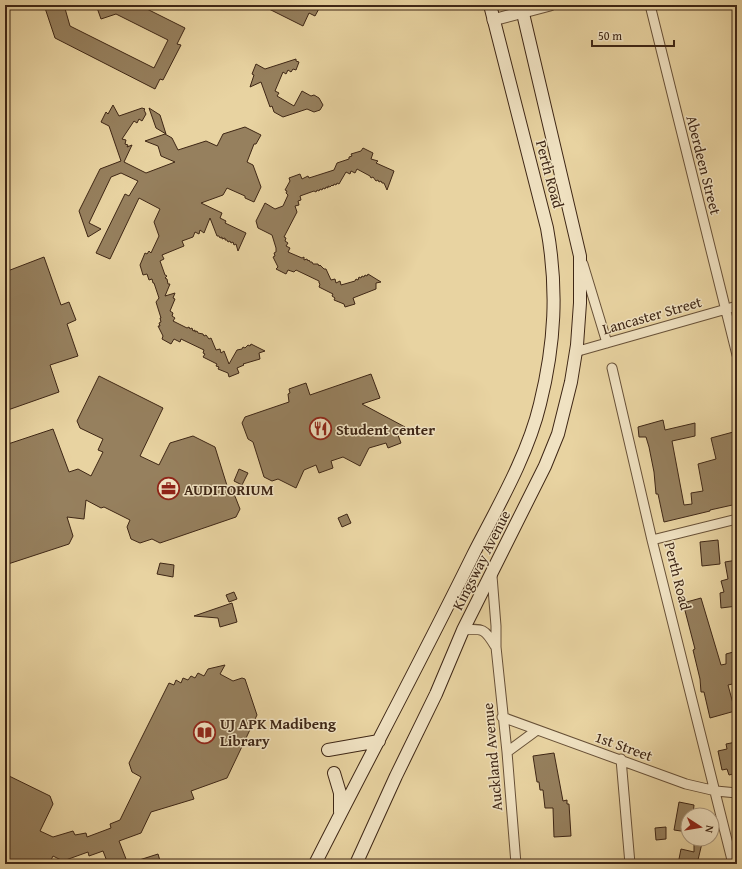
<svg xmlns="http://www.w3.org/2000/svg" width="742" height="869" font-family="'Gentium Book Plus',serif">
  <rect width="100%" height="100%" fill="#e8d3a1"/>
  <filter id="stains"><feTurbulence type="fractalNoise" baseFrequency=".005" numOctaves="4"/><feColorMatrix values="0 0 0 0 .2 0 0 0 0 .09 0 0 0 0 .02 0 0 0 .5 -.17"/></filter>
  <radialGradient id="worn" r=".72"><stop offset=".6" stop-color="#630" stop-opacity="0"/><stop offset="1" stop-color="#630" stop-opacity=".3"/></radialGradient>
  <path fill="#96805e" stroke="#3e2615" d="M44 5H64L70 26 154 68 168 40 116 14 101 19 96 5H139L185 28 177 44 181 45 163 80 160 79 155 89 55 38Z
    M261 5H321L315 16 309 13 303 26Z
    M296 59V61L299 62 296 70 293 69 291 72 288 70 286 74 283 72 275 91 279 93 277 96 294 106 302 91 311 96 314 95 319 98 323 105 320 110 314 112 307 109 283 117 274 112 272 106 270 107 261 82 250 87 254 75 252 74 256 64 265 69Z
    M113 105 119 116 142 108 145 109 144 110 146 114 142 121 139 119 137 123 134 121 122 139 126 140 125 144 128 145 127 147 132 145 124 162 146 173 175 162 161 156 158 146 145 141 165 134 172 138 178 150 206 141 217 146 223 134 245 127 261 135 256 144H254L247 162 253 165 261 187 254 202 245 198V196L227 188 223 195 201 203 222 213 220 218 226 221 225 223 246 233 238 251 236 244 234 245 233 242 231 243 230 241 228 242 227 240H225V238L222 239V237L220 238 219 236H217L210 218 204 233 200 230 199 234 195 232 193 237 182 241 184 246 162 255 164 259 160 261 165 275 167 276 165 278 167 279 168 284H170L165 296 175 293 173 298 175 299 170 311 173 313 172 316 175 318 173 321 187 328 189 327 190 329 192 328 193 331 195 330V332L197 331 198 333 203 334 204 336 206 335 209 339 211 338 216 350 220 349 221 353 224 351 229 364 237 350 242 349 243 347 245 348 248 345 250 346 251 344 265 351 259 353 260 359 243 364 244 365 237 368 239 373 229 377 228 373 218 369 219 367 216 366 217 364 203 357 205 354 203 353 204 350 181 339 180 342 174 339 171 344 162 339 163 336 158 326H160L159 323 161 322 160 318H161L156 302 159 298 154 283H153L152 279 149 280 147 274 143 275 140 265 145 253 147 254 149 251 151 253 159 236 154 222 160 209 139 198 110 259 96 253 125 194 129 196 138 181 121 173 111 177 89 223 101 229 88 237 79 211 100 169 121 161 109 126 101 122 106 112 108 114Z
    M149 108 160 115 166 134 156 128Z
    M363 148 373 153 371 159 378 161 376 163 394 171 387 190 384 183H382L381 181 379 182 378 180 376 181 373 177 371 178 370 176 357 169 355 173 351 171 350 174 346 172 339 184 337 183 336 185 334 184 333 186 332 185 330 187 328 186V188L326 187 325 189 323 188 322 190 320 189 319 191 317 190 316 192 314 191 300 196 301 200 298 201 299 205 295 206 297 212 284 237 286 238 285 241 288 243 286 246 290 248 288 252 302 258 304 257V260L307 259 308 261 309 260 310 262H312L313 264H318L319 266 320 265 324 269H326L331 280 335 279 336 283 340 281 341 285 355 281 356 279 358 280 359 277 361 278 362 276 364 277 365 275 367 276 368 274 381 282 376 283V289L353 298 355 304 345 307 344 304 334 300 335 298 332 296 333 294 319 287 320 284 319 283V281L296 270 294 272 288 270 286 274 276 269 278 267 273 257 275 256 274 253 276 252V248L272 235 258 228 256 221 265 203 275 209 283 206 288 195 286 193 287 191 285 190 290 181 289 178 300 174 302 179 308 176 309 178 334 170 337 163 349 159V157L352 156 351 154 361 151Z
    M44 257 61 305 69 302 76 320 67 324 78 356 50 365 59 392 5 411V272Z
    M371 374 380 398 362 404 405 427 396 430 401 443 388 448 386 443 369 448 360 466 343 457 331 461 333 468 319 473 316 465 304 470 296 488 278 479 272 481 264 477 253 442 248 439 242 423 245 417 289 402 288 394 290 393 289 389 306 383 310 395Z
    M99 376 163 408 140 456 159 465 170 443 193 436 215 447 229 492 231 486 240 509 236 517 160 543 152 539 140 543 131 539 127 527 130 520 104 507 101 508 86 500 84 519 67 517 73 536 69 544 5 565V445L53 429 69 472 78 469 91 476 103 452 98 450 103 439 80 428 77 421Z
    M663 420 665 430 695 423V436L672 441 684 505 692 504 691 493 703 491 698 464 716 459 711 438 737 431V504L710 510V511L664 522 658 494H656L654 472 649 447 646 437H639L638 427Z
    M239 469 248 473 242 485 234 481Z
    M347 514 351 523 342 527 338 518Z
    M718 540 720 564 702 566 700 542Z
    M737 560V606L721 608 720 593 724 592 721 581 728 579 725 562Z
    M160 563 174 565 173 577 157 574Z
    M234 592 237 599 229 602 226 595Z
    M701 598 721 665 726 664V654L737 651V683L728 685 735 711 710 718 704 692H701L700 679 693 650 695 649 683 603Z
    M232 603 237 622 220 627 218 618 194 616Z
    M225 665 220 674 233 681 242 678 245 679 257 715 227 778 191 791 194 799 151 812 141 833 119 841 128 864H108L103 851 89 856 88 852 63 861 53 856 49 864H5V774L50 796 53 804 40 831 53 837 73 831 75 835 86 833 87 837 111 828 110 824 120 820 141 777 132 772 129 763 169 683 174 685 176 680 181 683 183 678 188 680 191 676 195 678 198 673 204 676 208 669Z
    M736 742 737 773 729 775 727 769 722 770 718 751 727 749 726 744Z
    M554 753 563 801 567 800V804H569L571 836 554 837 553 808H545L543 790H540L539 782H537L533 756Z
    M679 802 694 805 693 815H688V832L674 830Z
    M666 827V839L656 840 655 828Z
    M694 839H703L697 864H678L681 849 694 852Z
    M158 854 161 864H133V862Z"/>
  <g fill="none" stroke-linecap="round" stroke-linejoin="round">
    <defs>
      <path id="minor" d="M650 5 737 355
        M583 264 607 343
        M575 352 737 306
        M612 368 652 540 733 864
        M652 540 737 519
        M492 576 496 626V647L507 752 516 864
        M463 630C483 628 485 629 495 646
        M502 717 686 784 716 791 737 793
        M507 752 537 730
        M621 759 630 864"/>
      <path id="tertiary" d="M493 20 550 5"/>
      <path id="secondary" d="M328 750 379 741
        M334 773 340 793V812
        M315 864C367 761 422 659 473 555 497 508 528 455 540 404 555 344 558 289 547 228L490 5
        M356 864 396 776 436 694 463 630 545 466 558 434 571 382 577 345 580 303V256L521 5"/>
    </defs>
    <use href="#minor" stroke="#685138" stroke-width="11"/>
    <use href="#tertiary" stroke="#685138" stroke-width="13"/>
    <use href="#secondary" stroke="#3e2615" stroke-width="14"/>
    <use href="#minor" stroke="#f0e2c2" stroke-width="9"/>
    <use href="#tertiary" stroke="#f0e2c2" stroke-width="11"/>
    <use href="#secondary" stroke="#f0e2c2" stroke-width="12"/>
  </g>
  <defs>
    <symbol id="restaurant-ring" viewBox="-11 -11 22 22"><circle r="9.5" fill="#f0e2c2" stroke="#8f2418" stroke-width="1.5"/><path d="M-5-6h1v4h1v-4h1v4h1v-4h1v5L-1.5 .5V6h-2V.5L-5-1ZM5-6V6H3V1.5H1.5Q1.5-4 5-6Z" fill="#8f2418"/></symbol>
    <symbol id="office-ring" viewBox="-11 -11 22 22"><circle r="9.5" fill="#f0e2c2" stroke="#8f2418" stroke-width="1.5"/><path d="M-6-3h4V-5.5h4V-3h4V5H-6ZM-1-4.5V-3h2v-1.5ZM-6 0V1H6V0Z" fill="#8f2418"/></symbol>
    <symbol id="library-ring" viewBox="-11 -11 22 22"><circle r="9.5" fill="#f0e2c2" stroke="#8f2418" stroke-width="1.5"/><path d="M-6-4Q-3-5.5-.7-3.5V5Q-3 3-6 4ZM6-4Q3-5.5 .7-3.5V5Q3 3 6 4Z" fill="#8f2418"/></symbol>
  </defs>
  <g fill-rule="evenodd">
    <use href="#restaurant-ring" x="308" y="416" width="25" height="25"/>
    <use href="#office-ring" x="156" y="476" width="25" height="25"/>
    <use href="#library-ring" x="192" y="720" width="25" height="25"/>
  </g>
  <g text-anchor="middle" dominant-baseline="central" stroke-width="3" stroke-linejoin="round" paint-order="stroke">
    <g font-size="15" fill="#3e2615" stroke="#f0e2c2">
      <text transform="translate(704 165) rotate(76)">Aberdeen Street</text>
      <text transform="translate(550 174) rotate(75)">Perth Road</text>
      <text transform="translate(652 315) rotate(-16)">Lancaster Street</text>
      <text transform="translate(481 560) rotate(-63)">Kingsway Avenue</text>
      <text transform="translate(678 576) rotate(76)">Perth Road</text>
      <text transform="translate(624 746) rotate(20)">1st Street</text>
      <text transform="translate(492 757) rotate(-95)">Auckland Avenue</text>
    </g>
    <g font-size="15" font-weight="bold" fill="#3e2615" stroke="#f0e2c2" text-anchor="start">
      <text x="336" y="429">Student center</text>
      <text x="184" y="489">AUDITORIUM</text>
      <text x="220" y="723">UJ APK Madibeng<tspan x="220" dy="17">Library</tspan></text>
    </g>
  </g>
  <rect width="742" height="869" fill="none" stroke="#e8d3a1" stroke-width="20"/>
  <rect x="6" y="6" width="730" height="857" fill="none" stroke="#3e2615" stroke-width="2"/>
  <rect x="10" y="10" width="722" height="849" fill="none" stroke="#3e2615"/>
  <g transform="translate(700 827) rotate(102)"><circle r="19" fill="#f0e2c2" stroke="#a9977d"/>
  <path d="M0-3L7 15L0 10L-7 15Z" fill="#8f2418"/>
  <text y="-6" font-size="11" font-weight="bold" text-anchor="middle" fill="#3e2615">N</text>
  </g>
  <path d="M592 40v6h82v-6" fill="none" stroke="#3e2615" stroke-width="2"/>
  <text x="598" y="40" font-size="12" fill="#3e2615" stroke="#f0e2c2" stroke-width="3" paint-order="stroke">50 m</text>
  <rect width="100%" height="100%" filter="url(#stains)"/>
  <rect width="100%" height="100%" fill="url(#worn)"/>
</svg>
